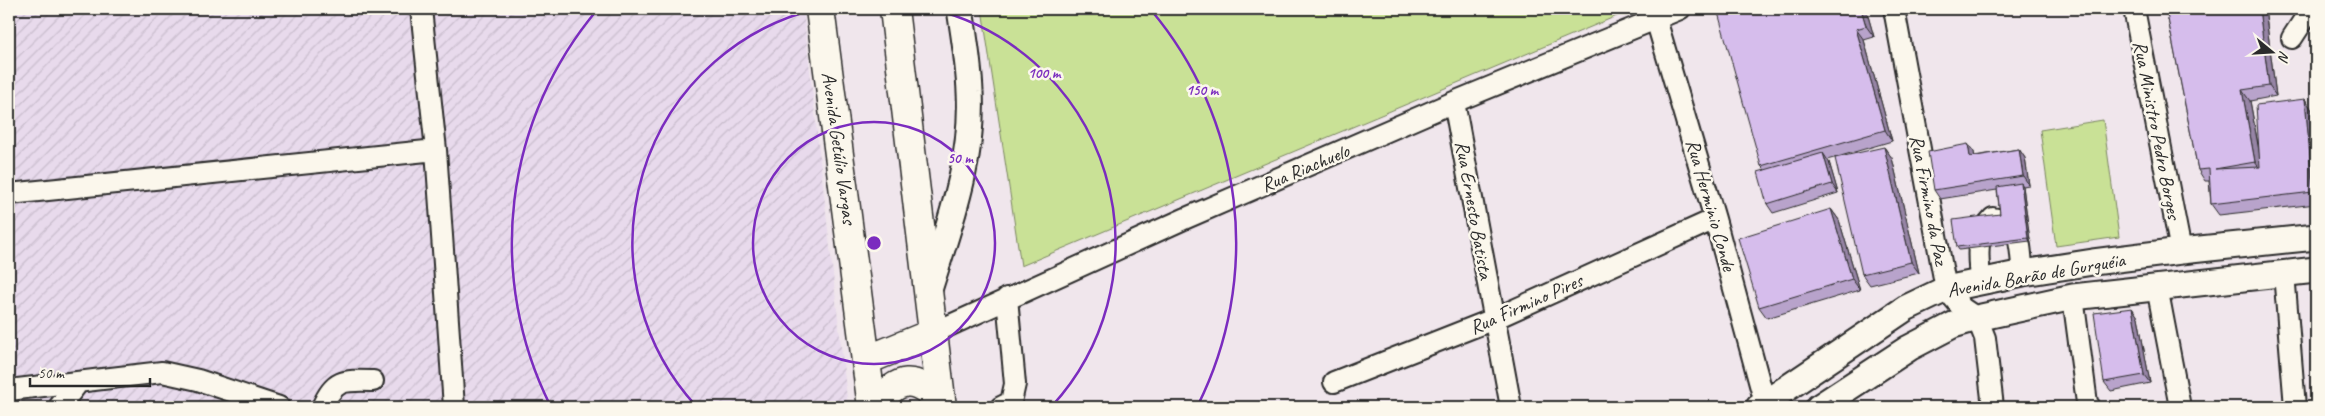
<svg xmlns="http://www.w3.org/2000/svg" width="2325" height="416" font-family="Caveat,sans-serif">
  <defs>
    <pattern id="industrial-furrows" width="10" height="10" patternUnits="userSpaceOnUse" patternTransform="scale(1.25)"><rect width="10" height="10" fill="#e8daec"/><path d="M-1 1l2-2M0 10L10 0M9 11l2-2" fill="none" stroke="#c7bbcb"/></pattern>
  </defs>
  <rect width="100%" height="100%" fill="#f0e6ec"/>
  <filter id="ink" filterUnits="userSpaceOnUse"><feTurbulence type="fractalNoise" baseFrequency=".02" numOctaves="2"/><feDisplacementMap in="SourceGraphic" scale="10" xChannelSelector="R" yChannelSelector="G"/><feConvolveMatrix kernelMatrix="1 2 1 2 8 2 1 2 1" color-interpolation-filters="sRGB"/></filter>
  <g filter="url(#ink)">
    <path fill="url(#industrial-furrows)" d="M9 9H803L848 407H9Z"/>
    <path fill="#c9e196" stroke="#7a8660" d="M982 9H1623L1624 13 1021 266Z
      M2103 120 2119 237 2056 246 2040 130Z"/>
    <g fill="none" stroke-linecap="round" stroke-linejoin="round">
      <defs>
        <path id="minor" d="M421 9 436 150 454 407
          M1653 9 1715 219 1765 403
          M1894 9 1946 289 1962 308 1977 318 1985 338 1993 407
          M2134 9 2181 251
          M2292 38 2311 9
          M1454 102 1511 407
          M9 194 436 150
          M2284 273 2295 407
          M1980 282C1979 256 1973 238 1993 218 2024 223 2019 247 2023 273
          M2157 287 2180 407
          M2073 297 2087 403 2090 407
          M933 333 1184 219 1454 102 1680 9
          M1334 382 1494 319 1715 219
          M9 390 162 372 198 380 279 407
          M59 407 78 383
          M322 407C335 379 343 380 373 381
          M1001 407 1011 402 1015 384 1007 298"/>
        <path id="major" d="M928 293C948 228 974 161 970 92 969 64 964 36 960 9
          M1759 407 1906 308 1946 289 2023 273 2093 262 2181 251 2316 237
          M1819 407 1909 348 1953 325 1977 318 2073 297 2316 270"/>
        <path id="highway" d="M820 9 872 407
          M894 9 942 407
          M867 360 933 333
          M876 407C897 376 915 374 941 403"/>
      </defs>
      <use href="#minor" stroke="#2b2b2b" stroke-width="24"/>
      <use href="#major" stroke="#2b2b2b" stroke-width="29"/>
      <use href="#highway" stroke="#2b2b2b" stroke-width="31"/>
      <use href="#minor" stroke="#fbf7ec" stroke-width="20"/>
      <use href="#major" stroke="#fbf7ec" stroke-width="25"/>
      <use href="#highway" stroke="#fbf7ec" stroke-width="28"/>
    </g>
    <path fill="#b8a3cb" stroke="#2b2b2b" d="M1866 9 1874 37 1864 40 1892 141 1827 160 1829 162 1838 193 1773 213 1767 204 1765 170 1761 166Z
      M2166 9H2265L2276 96 2250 101 2259 150 2305 99 2312 110 2316 154V204L2219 215 2211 204 2209 181H2205L2198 170Z
      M1884 147 1892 158 1919 273 1870 285 1862 274Z
      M2019 149 2025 158 2029 185 2023 186 2030 241 1959 250 1957 247 2000 214 1997 190 1940 199 1934 190 1974 152V156Z
      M1831 209 1839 220 1860 290 1767 318 1759 307Z
      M2132 308 2138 317 2150 383 2111 391 2104 382Z"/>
    <path fill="#9684a5" stroke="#2b2b2b" d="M1861 9H1866L1874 37 1866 26Z
      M2259 9H2265L2276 96 2269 86Z
      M1856 29 1864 40 1892 141 1885 130Z
      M2242 90 2250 101 2263 173 2255 162Z
      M2305 99 2312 110 2316 154V197L2313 192Z
      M1968 144 1974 152 1976 165 1970 157Z
      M1884 147 1892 158 1919 273 1911 262Z
      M2019 149 2025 158 2029 185 2023 176Z
      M1823 153 1829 162 1838 193 1832 184Z
      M2021 183 2023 186 2030 241 2028 238Z
      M1831 209 1839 220 1860 290 1852 279Z
      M2132 308 2138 317 2150 383 2144 375Z"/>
    <path fill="#d6bdec" stroke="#2b2b2b" d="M1717 9H1861L1866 26 1856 29 1885 130 1761 166Z
      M2166 9H2259L2269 86 2242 90 2255 162 2215 169 2260 167 2256 105 2305 99 2313 192 2211 204 2209 169 2198 170Z
      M1968 144 1970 157 2019 149 2023 176 1934 190 1928 152Z
      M1884 147 1911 262 1862 274 1835 158Z
      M1823 153 1832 184 1767 204 1758 172Z
      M2021 183 2028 238 1957 247 1953 220 2000 214 1997 187Z
      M1831 209 1852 279 1759 307 1738 238Z
      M2132 308 2144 375 2104 382 2094 313Z
      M1830 399 1836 407H1819Z"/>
  </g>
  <g fill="none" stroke="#7b2cbf" stroke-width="2.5">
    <circle cx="874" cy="243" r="121"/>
    <path d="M696 406A241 241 0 0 1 816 9M932 9A241 241 0 0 1 1052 406"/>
    <path d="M550 405A362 362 0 0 1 597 10M1151 10A362 362 0 0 1 1198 405"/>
  </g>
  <g text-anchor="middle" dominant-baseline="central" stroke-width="5" stroke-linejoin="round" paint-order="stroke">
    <g font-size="20" fill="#2b2b2b" stroke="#fbf7ec">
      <text transform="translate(2157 130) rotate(79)">Rua Ministro Pedro Borges</text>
      <text transform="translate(839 148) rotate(82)">Avenida Getúlio Vargas</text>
      <text transform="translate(1305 168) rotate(-23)">Rua Riachuelo</text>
      <text transform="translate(1929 200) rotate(79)">Rua Firmino da Paz</text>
      <text transform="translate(1711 205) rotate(74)">Rua Herminio Conde</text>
      <text transform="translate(1474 210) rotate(80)">Rua Ernesto Batista</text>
      <text transform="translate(2036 275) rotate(-10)">Avenida Barão de Gurguéia</text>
      <text transform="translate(1526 304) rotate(-24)">Rua Firmino Pires</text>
    </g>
  </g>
  <circle cx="874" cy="243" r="8" fill="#7b2cbf" stroke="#fbf7ec" stroke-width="2.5"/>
  <g font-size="15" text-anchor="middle" font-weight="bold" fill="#7b2cbf" stroke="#fbf7ec" stroke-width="5" stroke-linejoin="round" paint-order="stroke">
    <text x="1044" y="78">100 m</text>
    <text x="1202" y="95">150 m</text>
    <text x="960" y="163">50 m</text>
  </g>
  <rect width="2325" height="416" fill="none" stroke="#fbf7ec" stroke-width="30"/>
  <rect x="15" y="15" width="2295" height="386" fill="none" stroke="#2b2b2b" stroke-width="2" filter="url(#ink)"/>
  <g transform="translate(2272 52) rotate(108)" stroke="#fbf7ec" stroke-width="4" paint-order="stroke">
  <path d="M0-4L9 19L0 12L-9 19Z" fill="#2b2b2b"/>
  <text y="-8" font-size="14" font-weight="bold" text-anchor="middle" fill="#2b2b2b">N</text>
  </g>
  <path d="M30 378v8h120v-8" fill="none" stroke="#2b2b2b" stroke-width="2.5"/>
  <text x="38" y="378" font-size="15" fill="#2b2b2b" stroke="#fbf7ec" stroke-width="4" paint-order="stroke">50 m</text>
</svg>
